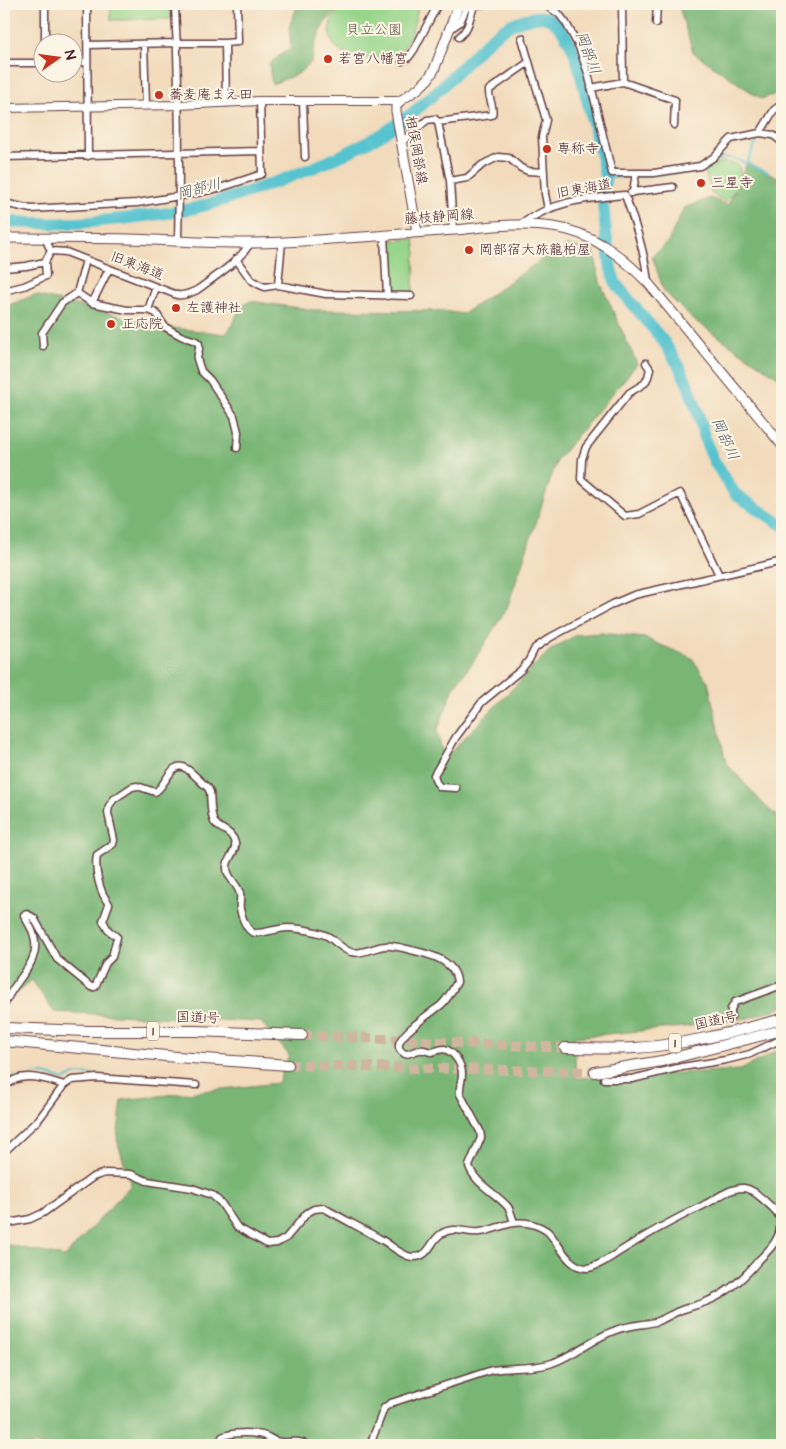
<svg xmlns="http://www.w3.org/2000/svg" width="786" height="1449" font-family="'Architects Daughter','Klee One',sans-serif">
  <rect width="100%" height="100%" fill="#fcf5e5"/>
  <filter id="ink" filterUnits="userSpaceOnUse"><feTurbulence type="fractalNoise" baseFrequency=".02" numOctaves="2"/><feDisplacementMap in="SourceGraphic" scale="10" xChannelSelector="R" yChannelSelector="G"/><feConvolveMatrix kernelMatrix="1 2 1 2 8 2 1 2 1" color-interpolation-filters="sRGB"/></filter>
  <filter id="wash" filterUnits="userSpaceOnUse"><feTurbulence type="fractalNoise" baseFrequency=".0096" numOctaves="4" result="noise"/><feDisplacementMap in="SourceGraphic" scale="20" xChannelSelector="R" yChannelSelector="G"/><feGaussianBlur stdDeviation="1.12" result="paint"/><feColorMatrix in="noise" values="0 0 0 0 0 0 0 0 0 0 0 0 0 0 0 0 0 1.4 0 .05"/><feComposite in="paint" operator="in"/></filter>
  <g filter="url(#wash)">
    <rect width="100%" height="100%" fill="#f2dbbc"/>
    <path fill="#97d58a" stroke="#707a5a" d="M110 4H164C170 7 172 12 172 19L111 20Z
      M348 4H419C416 16 412 38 403 48 393 59 361 60 347 55 334 51 325 33 332 20 335 13 342 8 348 4Z
      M721 162 737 164C747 179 734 190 726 202L711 193 704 169Z
      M414 239 416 254 414 259 415 274 413 279V292L391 294 388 241Z"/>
    <path fill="#79b676" stroke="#626a50" d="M298 4H343L324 24 315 44 311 62 298 74 272 84 269 64 291 47 289 28Z
      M678 4H782V92L761 99 693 52Z
      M747 163 782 179V380L691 318 664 291 652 256 668 242 684 208 710 198 728 205Z
      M569 245 594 251 600 282 637 364 557 460 507 608 473 662 454 687 437 731 444 759 549 651 576 635 601 633 644 638 692 658 708 682 726 763 766 807 782 820V1007L749 1018 684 1027 574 1037 576 1078 741 1070 782 1048V1445H4V1244L65 1257 131 1185 117 1140 122 1100 278 1083 289 1055 261 1022 54 1012 32 980 4 1004V307L35 295 165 327 226 334 233 324 240 307 250 301 312 310 443 311 463 314 551 253Z"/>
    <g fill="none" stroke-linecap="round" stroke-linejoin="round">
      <path stroke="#56c3cf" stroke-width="2" d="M747 163 759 136
        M707 165 726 157 738 160 768 172
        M659 175 689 171
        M605 178 649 176
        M32 1074H44L65 1080 76 1074 93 1075
        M158 1079 200 1081
        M7 1081 15 1076"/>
      <path stroke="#56c3cf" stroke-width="12" d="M4 221C26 223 49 224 72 223 88 223 104 220 121 219 148 216 176 213 203 206 233 198 263 187 292 176 332 161 373 143 407 117 426 103 443 86 460 69 482 47 502 21 536 17 558 14 571 43 577 60L603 164 605 178 603 205 606 233 611 270 616 284 664 342 679 366 688 385 697 410 705 440 714 461 735 494 782 525"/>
    </g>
  </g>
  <g filter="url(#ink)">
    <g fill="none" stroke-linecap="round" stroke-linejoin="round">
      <path stroke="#d0b59f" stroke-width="6" stroke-dasharray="6 3" stroke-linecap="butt" d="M731 1017 739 1049"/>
      <path stroke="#d0b59f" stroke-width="10" stroke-dasharray="10 5" stroke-linecap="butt" d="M302 1035 565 1048
        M288 1065 595 1072"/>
      <defs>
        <path id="minor" d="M45 4V42
          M87 4 88 156
          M171 4 175 6C179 85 180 163 178 241
          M546 4 547 6 559 14 566 23 579 47 588 73 612 173H654L700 166 714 157 731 139 760 133 773 135 782 142
          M622 4 623 82
          M656 23 657 4
          M450 29 460 22 468 4
          M459 37C471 27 468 19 474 7L476 5 483 4
          M522 38 546 120 542 137 545 194 548 209
          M225 43 226 103
          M144 44 146 105
          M88 45 177 43H225L238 42 237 4
          M402 61 409 57 414 50 438 4
          M72 62H87
          M4 63H42
          M591 88 623 82 675 100 674 125
          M303 102 305 157
          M438 122 492 115C495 107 488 99 489 90L529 62
          M760 133 774 110 782 104
          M401 143 427 120 435 119 438 122 450 181 453 230
          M4 157 261 151
          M450 181 467 178 482 165 498 157 509 158 521 168 528 171 544 172
          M633 192 673 187
          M631 193 633 192 636 173
          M4 203 31 209 137 203 192 194 223 187 262 174 260 101
          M5 203V157
          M520 225C555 200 584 199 625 195 635 224 645 252 648 283
          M384 235 387 296
          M45 238 51 251
          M236 259 251 280 260 285 265 287 278 285 326 294 411 296
          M4 268 26 266 45 262 51 251 66 252 177 295C184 296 191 293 197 290 216 276 237 263 250 244
          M278 285 282 242
          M4 291 24 286 46 276 45 262
          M77 293 86 260
          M92 303 109 269
          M148 310 156 287
          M43 346 42 333 62 303 77 293 92 303 127 310H148L156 313 165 327 181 336 196 341 199 344V349L197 359 201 371 210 380 234 416 238 432 237 448
          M646 363 650 369 648 377 645 383 629 393 586 447 582 459 581 479 625 516 639 514 680 493 719 575
          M456 788 440 787 436 782 434 775 456 737 482 702 521 670 529 660 535 648 551 637 613 604 634 595 779 562H782
          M4 1006C12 980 44 964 33 933 31 927 27 922 24 915L27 914 34 918 57 959 91 987H95L106 963 112 957 117 937 108 930 103 921 109 904C100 893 94 870 97 855L113 844 114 840 108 813 109 806 114 799 132 787 137 786 155 792C166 787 171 758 187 769 194 774 201 782 208 788L210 792C211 801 210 814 214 822 220 831 231 829 235 843 237 851 227 858 227 867 226 877 238 884 240 894 241 899 239 904 240 909 241 915 246 929 252 932 257 936 280 927 289 928 298 928 321 932 329 937 336 942 343 950 351 952 361 955 374 947 385 946 393 945 402 948 411 950 429 954 455 960 457 982 453 989 448 999 441 1005 432 1012 399 1034 399 1045 398 1050 402 1052 405 1054 411 1054 415 1050 420 1050 424 1049 428 1052 432 1052 436 1051 440 1049 444 1049 454 1051 462 1065 462 1074 462 1081 459 1087 460 1094L480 1131 481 1138 469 1166C475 1184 496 1193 508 1207 511 1211 512 1218 514 1222
          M731 1017V1009L735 1002 782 985
          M604 1079H632L682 1067 726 1060 750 1054 782 1039
          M4 1087C7 1085 10 1082 14 1080 29 1073 49 1080 64 1085
          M4 1152 39 1119 64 1085 72 1080 97 1078 196 1085
          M4 1224 30 1219 43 1213 93 1177 105 1173 131 1174 147 1181 192 1188 212 1195 221 1203 237 1227 267 1244 277 1243 286 1238 307 1213 314 1209 324 1208C343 1219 363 1229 382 1240 391 1245 402 1256 412 1257 430 1258 430 1241 441 1234 454 1225 466 1234 480 1232 496 1230 510 1220 527 1223 534 1224 541 1227 547 1231 559 1242 568 1269 588 1268 600 1266 609 1258 619 1252 647 1234 675 1219 704 1205 716 1199 731 1187 744 1188 753 1189 760 1197 766 1202 776 1211 781 1214 780 1227 779 1241 768 1251 759 1260 745 1277 728 1293 708 1301 699 1305 688 1307 679 1311 671 1314 663 1320 655 1322 642 1325 629 1325 616 1330 592 1338 573 1357 549 1364 531 1369 511 1367 492 1370L391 1403 384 1408 370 1445
          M221 1445 222 1437C230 1432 256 1432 265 1436 269 1437 272 1440 276 1441 287 1445 297 1438 307 1445"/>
        <path id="tertiary" d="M4 108 178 105 260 101H400"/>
        <path id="secondary" d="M417 232 396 111V106L400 101 419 88 428 79 434 70 459 4
          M4 238C45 238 87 238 129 239 181 241 232 245 284 242 341 239 398 234 455 230 487 227 520 222 553 227 592 232 622 256 649 284L782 445"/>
        <path id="trunk" d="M4 1028 88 1031H196L302 1035
          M4 1041 177 1057 288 1065
          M565 1048C588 1048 612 1049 635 1048 685 1045 734 1032 782 1019
          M595 1072 662 1061 782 1030"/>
      </defs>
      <use href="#minor" stroke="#633b41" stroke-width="9"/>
      <use href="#tertiary" stroke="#633b41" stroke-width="10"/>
      <use href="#secondary" stroke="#633b41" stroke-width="11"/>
      <use href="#trunk" stroke="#633b41" stroke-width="12"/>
      <use href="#minor" stroke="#fff" stroke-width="6"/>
      <use href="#tertiary" stroke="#fff" stroke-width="8"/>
      <use href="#secondary" stroke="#fff" stroke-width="9"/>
      <use href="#trunk" stroke="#fff" stroke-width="10"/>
    </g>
  </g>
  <g fill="#c8321e" stroke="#fcf5e5" stroke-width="2">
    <circle cx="328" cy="59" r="5"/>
    <circle cx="159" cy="95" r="5"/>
    <circle cx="547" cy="149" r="5"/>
    <circle cx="701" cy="183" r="5"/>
    <circle cx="469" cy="250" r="5"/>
    <circle cx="176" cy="308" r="5"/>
    <circle cx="111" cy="324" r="5"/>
  </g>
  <g text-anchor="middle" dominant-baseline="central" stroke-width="4" stroke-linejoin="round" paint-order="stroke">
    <g fill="#fcf5e5" stroke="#7f5f63" stroke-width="1">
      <rect x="147" y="1021.5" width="12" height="19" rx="4"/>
      <rect x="669" y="1033.5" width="12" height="19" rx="4"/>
    </g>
    <g font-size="12" font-weight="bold" fill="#4a1f2b">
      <text x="153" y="1031">1</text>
      <text x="675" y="1043">1</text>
    </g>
    <g font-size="14" fill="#615648" stroke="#fcf5e5">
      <text x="374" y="30">貝立公園</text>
    </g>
    <g font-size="14" fill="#4a1f2b" stroke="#fcf5e5" text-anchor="start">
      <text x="338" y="59">若宮八幡宮</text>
      <text x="169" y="95">蕎麦庵まえ田</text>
      <text x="557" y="149">専称寺</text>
      <text x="711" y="183">三星寺</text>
      <text x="479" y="250">岡部宿大旅籠柏屋</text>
      <text x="186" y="308">左護神社</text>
      <text x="121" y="324">正応院</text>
    </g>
    <g font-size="14" fill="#4a1f2b" stroke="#fcf5e5">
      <text transform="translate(416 150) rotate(80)">相俣岡部線</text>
      <text transform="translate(584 189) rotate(-10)">旧東海道</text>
      <text transform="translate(439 217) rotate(-4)">藤枝静岡線</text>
      <text transform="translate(137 266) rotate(21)">旧東海道</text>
      <text transform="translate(198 1018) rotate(1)">国道1号</text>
      <text transform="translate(716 1021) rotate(-12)">国道1号</text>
    </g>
    <g font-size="15" font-style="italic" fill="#4e5864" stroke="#fcf5e5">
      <text transform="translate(588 53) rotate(69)">岡部川</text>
      <text transform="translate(199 189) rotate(-15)">岡部川</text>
      <text transform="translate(725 439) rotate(66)">岡部川</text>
    </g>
  </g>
  <rect width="786" height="1449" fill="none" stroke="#fcf5e5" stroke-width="20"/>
  <g transform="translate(58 58) rotate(76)"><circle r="24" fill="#fcf5e5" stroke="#b59f9b"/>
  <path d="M0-4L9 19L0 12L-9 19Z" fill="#c8321e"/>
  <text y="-8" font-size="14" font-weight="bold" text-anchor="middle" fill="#4a1f2b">N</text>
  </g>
</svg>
